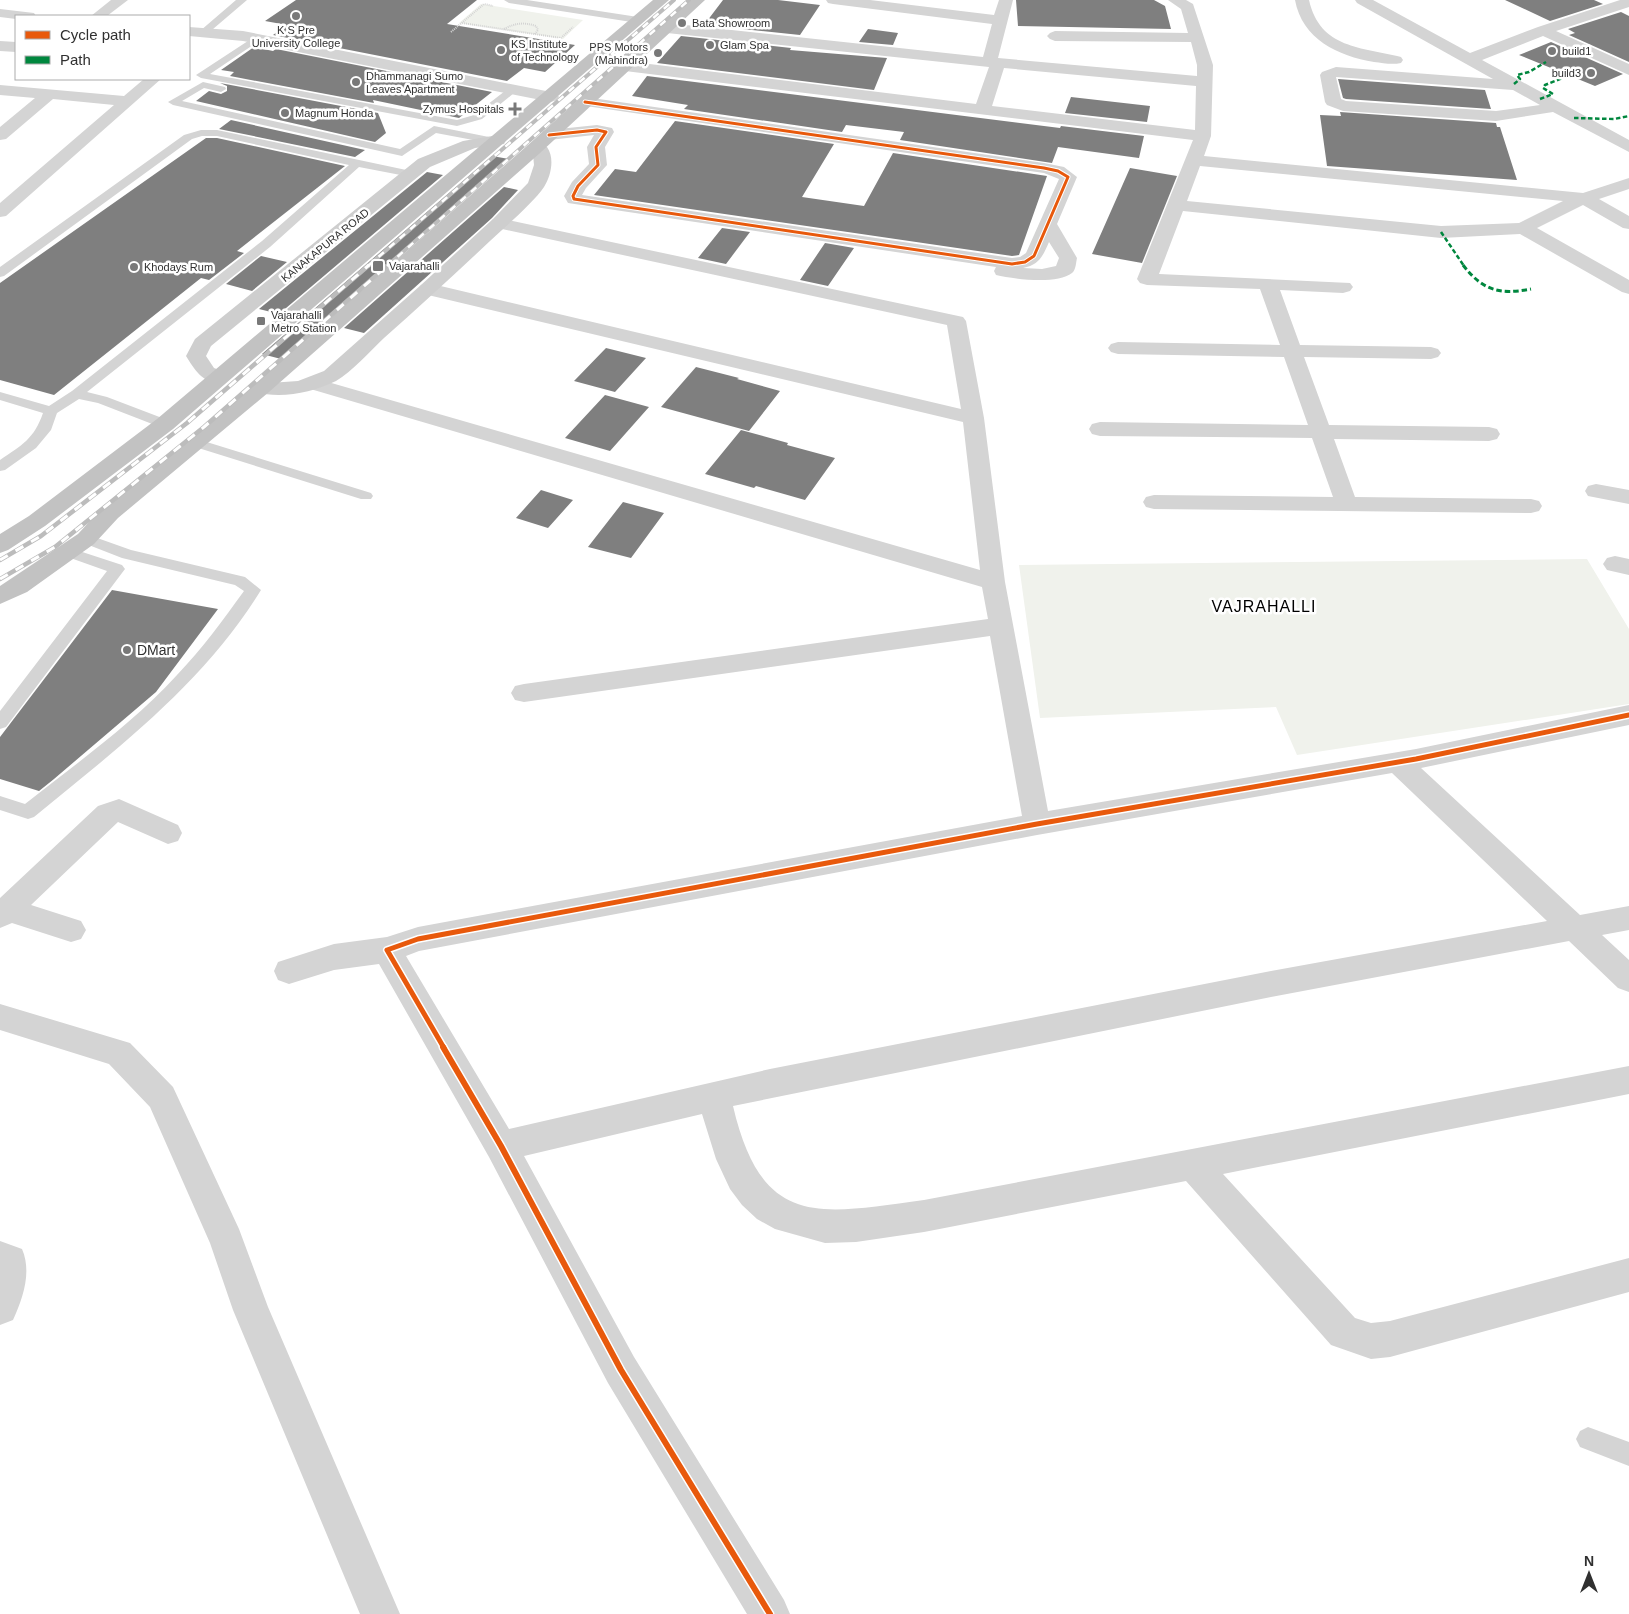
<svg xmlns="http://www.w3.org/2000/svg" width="1629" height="1614" font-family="Arial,sans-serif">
  <rect width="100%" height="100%" fill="#fff"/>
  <path fill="#f0f2ec" d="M481 4 583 20 563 39 459 23Z
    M1587 559 1629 629V704L1297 755 1276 707 1040 718 1019 565Z"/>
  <path fill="#7f7f7f" d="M296 0H477L447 24 575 45 545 72 524 68 507 81 273 35 287 25 265 21Z
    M723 0H778L820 5 800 35 704 25Z
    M1016 0H1154L1165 6 1171 29 1018 26Z
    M1505 0H1594L1603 4 1550 21Z
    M1621 12 1629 16V62L1569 35 1575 33 1568 29Z
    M868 29 898 33 893 45 859 42Z
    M681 36 791 48 790 50 887 58 874 90 657 63Z
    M1551 42 1623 74 1595 86 1519 55Z
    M254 47 273 51 276 49 492 92 459 118 373 100 374 103 230 76 234 72 221 70Z
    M647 76 1060 128 1061 126 1144 136 1139 158 1058 147 1052 163 900 140 904 132 846 125 842 132 684 109 688 105 632 96Z
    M1338 79 1485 90 1491 109 1346 99 1343 98Z
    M220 83 378 113 386 133 375 142 196 101 209 91 221 94 227 91V86Z
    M1071 97 1150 106 1147 122 1065 113Z
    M1340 112 1496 123 1497 127H1500L1517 180 1327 166 1320 115 1341 116Z
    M231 120 365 150 355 157 219 129Z
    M675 121 834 144 802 197 864 206 893 153 1047 176 1019 255 1012 256 594 195 615 169 636 172Z
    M206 138H217L345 166 237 251 244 253 209 280 201 278 54 395 0 380V283Z
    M492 156 509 159 281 359 262 354Z
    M1130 168 1177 176 1142 263 1092 254Z
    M427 172 443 175 279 314 259 309Z
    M504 187 518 190 492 218 364 333 344 328Z
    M722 228 750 232 726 264 698 258Z
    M825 243 854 248 828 286 800 280Z
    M261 256 287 262 252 291 226 284Z
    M606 348 646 358 615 392 574 381Z
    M696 367 739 378 737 379 780 391 749 431 661 407Z
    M605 395 649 407 610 451 565 438Z
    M741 430 788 443 787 445 835 458 805 500 756 486 754 488 705 474Z
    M541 490 573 500 548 528 516 518Z
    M623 502 664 513 631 558 588 547Z
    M112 590 218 609 156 692 54 779 39 791 0 779V737Z"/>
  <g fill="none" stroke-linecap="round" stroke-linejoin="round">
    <path stroke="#d3d3d3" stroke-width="2" stroke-dasharray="1 1" stroke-linecap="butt" d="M462 23 561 38 573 27
      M504 29C515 23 524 22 536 26L538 30 535 34
      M451 32 484 4 493 6"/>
    <path fill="#d4d4d4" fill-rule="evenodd" d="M236 0H247L206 35H200V31Z
      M504 0H527L638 17 643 20 638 23 509 3Z
      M251 39 276 44 278 46 273 49 253 45 210 74 457 120 474 115 505 91 509 90 514 93 482 119 457 126 201 78 196 75Z
      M203 82 225 87 226 89 221 92 204 88 182 101 400 149 434 126 489 137 494 140 489 143 436 133 402 156 173 105 168 102Z
      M201 130H217L411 171 417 174 411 177 359 167 270 247 87 392 107 397 170 421 172 424 170 427H160L98 403 79 399 57 413 51 430 36 448 5 470 0 471V460C22 445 34 439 43 413L0 400V392L49 406 72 391 262 241 349 165 217 136H202L192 139 4 276 0 277V267L184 135Z
      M197 439 371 493 373 496 371 499H361L192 446 190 443 192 440Z
      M86 534 131 550 245 577 261 590C204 683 117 749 34 817L28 819 0 810V796L25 804C77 763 132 724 177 675 202 649 223 620 244 591L235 585 122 558 81 542 79 539 81 536Z
      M67 547 122 565 125 569 6 727 0 729V711L107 571 62 555 60 552 62 549Z
      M1588 1427 1629 1442V1466L1580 1447 1576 1439 1580 1431Z"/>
    <path fill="#d4d4d4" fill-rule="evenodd" d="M111 0H128L107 16H91Z
      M826 0H870L994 15 999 0H1013L998 58 1197 76V65L1191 42 1055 41 1050 39 1047 36 1050 33 1055 31 1188 33 1181 9 1168 0H1186L1193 4 1213 65 1211 136 1204 156 1583 193 1629 178V189L1599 199 1629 216V229L1623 228 1583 205 1537 228 1629 280V294L1622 292 1520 234 1441 238 1183 211 1159 274 1350 283 1353 287 1350 291 1343 293 1280 290 1300 345 1431 347 1438 349 1441 353 1438 357 1431 359 1304 357 1329 425 1489 427 1497 429 1500 434 1497 439 1489 441 1334 439 1355 497 1531 499 1539 501 1542 506 1539 511 1531 513 1154 509 1146 507 1143 502 1146 497 1154 495 1333 497 1312 438 1100 436 1092 434 1089 429 1092 424 1100 422 1308 425 1284 357 1118 354 1111 352 1108 348 1111 344 1118 342 1280 345 1260 289 1147 285 1140 283 1137 279 1193 140 625 71 619 69 617 66 619 63 625 61 976 104 989 67 667 33 662 31 659 28 662 25 667 23 983 57 992 24 833 4 828 3ZM1004 68 1196 86 1195 130 992 106ZM1200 166 1563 201 1519 223 1441 226 1187 201Z
      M1295 0H1309C1320 49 1362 47 1401 57L1403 60 1401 63C1392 65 1383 63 1374 62 1338 56 1302 39 1295 0Z
      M1355 0H1373L1470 53 1538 27 1620 0H1629V7L1556 31 1629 64V75L1543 36 1482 60 1629 140V152L1553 112 1496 121 1343 111 1327 105 1325 102 1320 75 1322 72 1336 67 1493 79 1357 3ZM1336 77 1513 90 1540 105 1496 111 1346 101 1341 99Z
      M0 9 34 13 36 16H16V19L0 17Z
      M189 27 243 31 551 92 557 94 559 97 557 100 551 102 243 41 189 36Z
      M0 41 16 42V52L0 51Z
      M144 79H161L6 216 0 217V203L114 105 53 99 6 139 0 140V127L35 98 0 95V85L124 96Z
      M585 97 1044 163 1064 167 1077 177 1057 224 1077 258C1076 262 1076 270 1072 273 1057 285 1014 279 996 275L994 271 996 267 568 203 564 196 572 182 589 164 587 147 594 135 549 140 543 139 541 135 543 131 549 130 597 125 612 128 614 132 605 147 607 165 586 188 582 195 1012 258 1020 257 1026 253 1059 179 1044 173 579 105 577 102 579 99ZM1049 242 1059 258 1056 266 1042 269 1023 268C1039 265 1043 256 1049 242Z
      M499 218 963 317 966 321 984 418 1005 582 1048 811 1416 749 1629 705V725L1421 768 1580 915 1629 906V930L1602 935 1629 960V992L1618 988 1569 941 1271 997 733 1106C762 1230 819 1214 924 1200L1629 1066V1094L1223 1174 1355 1318 1371 1323 1390 1321 1629 1258V1292L1390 1357 1371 1359 1331 1345 1186 1181 924 1232 856 1242 825 1243 775 1229 757 1219 742 1205 730 1189 716 1159 702 1114 524 1156 634 1357 784 1600 790 1614H747L608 1383 489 1157 379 964 334 970 289 984 278 980 274 971 278 962 334 944 387 937 418 927 1022 816 990 636 524 702 515 700 511 693 515 686 524 684 988 619 982 587 307 388 304 384 307 380 314 378 321 380 980 570 963 422 428 295 421 293 418 289 421 285 428 283 961 409 947 325 493 227 490 223 493 219ZM1392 773 1547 921 1271 971 770 1069 509 1129 406 956 419 951 1037 835Z
      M1596 484 1629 490V504L1588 496 1585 491 1588 486Z
      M1615 556 1629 559V575L1607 570 1603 564 1607 558Z
      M119 799 178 825 182 833 178 841 168 844 118 822 31 905 81 921 86 930 81 939 71 942 12 923 0 928V898L98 806Z
      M0 1004 130 1043 173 1087 239 1229 268 1307 400 1614H360L233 1310 210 1243 150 1107 109 1064 0 1030Z
      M0 1241 22 1249C32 1272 23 1298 13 1320L0 1325Z"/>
    <path fill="#cecece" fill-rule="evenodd" d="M498 135 504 136 506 140 504 144 475 148 430 167 211 346 206 356 214 368 227 373 230 377 227 381C205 387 196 372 186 356L195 339 418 159 463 141Z
      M534 144 547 147C555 158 551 176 544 187 533 203 505 227 490 241 455 274 420 306 384 338 370 351 352 372 336 381 311 393 281 399 255 392L252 388 255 384 298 381 324 371 421 285 493 219 528 183 534 165 533 154 528 153 525 149 528 145Z"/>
    <path fill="#c2c2c2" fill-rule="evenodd" d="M653 0H669L173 429 45 526 8 550 0 553V534L29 516 157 419Z
      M689 0H705L540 153 269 392 118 518 94 544 27 592 0 604V586L78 534 102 508 255 384 528 145Z"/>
    <defs>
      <path id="rail-far1" d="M368 266 674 0
        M387 266 689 0"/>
      <path id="rail" d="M0 560 41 536 187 423 369 265
        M0 579 55 547 204 427 388 265"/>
    </defs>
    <use href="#rail-far1" stroke="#bcbcbc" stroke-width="4"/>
    <use href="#rail" stroke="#bcbcbc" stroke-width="4.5"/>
    <use href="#rail-far1" stroke="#fff" stroke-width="2.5" stroke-dasharray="7" stroke-linecap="butt"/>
    <use href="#rail" stroke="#fff" stroke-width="3" stroke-dasharray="9" stroke-linecap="butt"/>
    <path stroke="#00873e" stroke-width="2.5" stroke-dasharray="4.5 2.5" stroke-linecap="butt" d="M1514 84 1520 79 1517 75 1529 72 1546 62
      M1540 99 1553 94 1543 88 1545 85 1570 75
      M1574 118 1614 119 1629 116
      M1441 232 1464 266"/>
    <path stroke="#00873e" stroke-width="3" stroke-dasharray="5.5 3" stroke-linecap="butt" d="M1463 265C1483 291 1500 295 1531 289"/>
    <defs>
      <path id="cycleway-far2" d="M549 135 597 130 606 132 596 147 598 165 578 186 573 196 574 199 1012 264 1025 262 1034 256 1068 177 1058 171 1044 168 585 102"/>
      <path id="cycleway-far1" d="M444 1048 387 950 418 939 1037 824 1416 759 1629 715"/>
      <path id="cycleway" d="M443 1047 501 1146 621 1370 770 1614"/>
    </defs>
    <use href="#cycleway-far2" stroke="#fff" stroke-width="5"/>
    <use href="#cycleway-far1" stroke="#fff" stroke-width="8"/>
    <use href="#cycleway" stroke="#fff" stroke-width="9"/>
    <use href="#cycleway-far2" stroke="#e8590c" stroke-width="3"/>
    <use href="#cycleway-far1" stroke="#e8590c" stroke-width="5"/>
    <use href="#cycleway" stroke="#e8590c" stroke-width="6"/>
  </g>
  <g fill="#787878" stroke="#fff" stroke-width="2">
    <circle cx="296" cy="16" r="5"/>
    <circle cx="682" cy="23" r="5"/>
    <circle cx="710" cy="45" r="5"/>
    <circle cx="501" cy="50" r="5"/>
    <circle cx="1552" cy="51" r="5"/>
    <circle cx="658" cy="53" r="5"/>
    <circle cx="1591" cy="73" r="5"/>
    <circle cx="356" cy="82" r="5"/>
    <path d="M512.5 101.5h5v5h5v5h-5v5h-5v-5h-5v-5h5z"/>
    <circle cx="285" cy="113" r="5"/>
    <rect x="372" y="260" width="12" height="12" rx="2.5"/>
    <circle cx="134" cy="267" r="5"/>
    <rect x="256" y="316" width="10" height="10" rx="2.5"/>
    <circle cx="127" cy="650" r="5"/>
  </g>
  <g text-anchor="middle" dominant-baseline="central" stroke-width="5" stroke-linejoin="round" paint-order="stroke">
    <g font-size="11" fill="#303030" stroke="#fff" text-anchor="start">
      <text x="692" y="23">Bata Showroom</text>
      <text x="296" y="30" text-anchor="middle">K S Pre<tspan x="296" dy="13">University College</tspan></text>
      <text x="511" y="44">KS Institute<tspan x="511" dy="13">of Technology</tspan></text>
      <text x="720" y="45">Glam Spa</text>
      <text x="648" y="47" text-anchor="end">PPS Motors<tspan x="648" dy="13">(Mahindra)</tspan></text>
      <text x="1562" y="51">build1</text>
      <text x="1581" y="73" text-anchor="end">build3</text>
      <text x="366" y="76">Dhammanagi Sumo<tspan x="366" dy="13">Leaves Apartment</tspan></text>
      <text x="504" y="109" text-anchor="end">Zymus Hospitals</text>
      <text x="295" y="113">Magnum Honda</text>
      <text x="389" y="266">Vajarahalli</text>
      <text x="144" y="267">Khodays Rum</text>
      <text x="271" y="315">Vajarahalli<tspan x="271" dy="13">Metro Station</tspan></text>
    </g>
    <g font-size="11" fill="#303030" stroke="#fff">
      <text transform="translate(325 245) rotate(-39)">KANAKAPURA ROAD</text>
    </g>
    <g font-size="14" fill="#303030" stroke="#fff" text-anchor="start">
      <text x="137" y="650">DMart</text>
    </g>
    <g font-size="16" letter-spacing="1" fill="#000" stroke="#fff">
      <text x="1264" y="606">VAJRAHALLI</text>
    </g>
  </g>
  <rect x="15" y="15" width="175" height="65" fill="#ffffff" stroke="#acacac"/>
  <rect x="25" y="31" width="25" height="8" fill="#e8590c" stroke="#acacac"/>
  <text x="60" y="40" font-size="15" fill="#303030">Cycle path</text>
  <rect x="25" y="56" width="25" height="8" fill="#00873e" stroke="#acacac"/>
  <text x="60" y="65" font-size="15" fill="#303030">Path</text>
  <g transform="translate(1589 1574)" stroke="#ffffff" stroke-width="4" paint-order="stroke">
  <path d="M0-4L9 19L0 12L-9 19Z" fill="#303030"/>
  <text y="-8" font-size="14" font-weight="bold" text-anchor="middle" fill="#303030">N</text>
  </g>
</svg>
